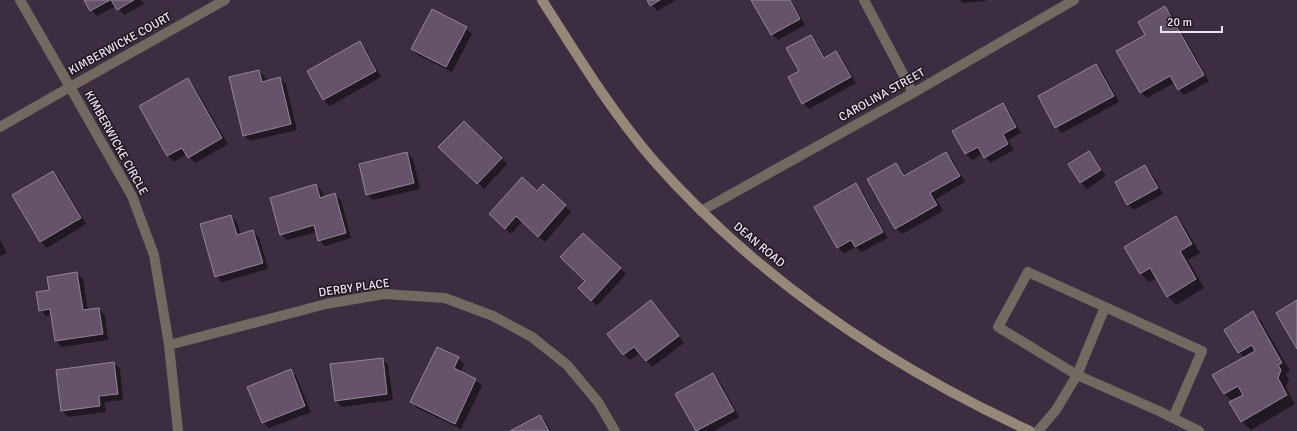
<svg xmlns="http://www.w3.org/2000/svg" width="1297" height="431" font-family="Signika,sans-serif">
  <rect width="100%" height="100%" fill="#3d2d40"/>
  <path fill="#0007" d="M86 0H141L144 4 124 15 116 6 97 16 91 10Z
    M648 0H676L657 11Z
    M753 0H791L805 25 778 40 772 34Z
    M960 0H986V1L963 3Z
    M1165 7 1171 13 1209 81 1184 95 1178 89 1174 83 1147 98 1141 92 1146 35Z
    M466 28 472 34 452 72 418 55 412 49Z
    M811 36 816 42 826 58 836 53 842 59 856 83 809 109 803 103 800 71Z
    M360 43 366 49 381 77 330 106 324 100 308 71Z
    M1096 65 1102 71 1119 102 1062 133 1056 127Z
    M259 71 265 77 266 82 280 78 286 85 297 130 250 141 244 135Z
    M188 80 194 86 228 144 195 163 187 154 174 162 168 156 140 107Z
    M1003 105 1009 111 1021 133 1008 140 1014 150 990 163 983 154 972 160 966 154 954 132Z
    M464 122 507 164 484 189 440 147Z
    M1088 152 1094 158 1106 176 1087 189 1081 183 1069 164Z
    M407 153 413 159 420 189 373 200 367 194Z
    M946 153 952 159 965 182 936 199 943 211 902 234 896 228V164L902 170 906 176Z
    M1145 166 1151 172 1163 194 1134 210 1128 204Z
    M53 172 59 178 86 224 47 248 41 242 14 195Z
    M316 185 322 191 324 198 335 195 341 200 351 238 325 246 319 240 317 232 287 240 281 234Z
    M856 185 862 191 888 238 862 252 856 247 844 253 838 247Z
    M543 186 571 212 545 242 522 222 511 234 496 220 537 192Z
    M231 216 237 222 241 235 253 231 259 237 268 269 222 282 216 276Z
    M1176 217 1184 226 1200 253 1188 260 1204 288 1176 305 1168 296 1157 278 1149 282 1141 274 1125 247Z
    M583 234 626 274 597 306 579 288 586 281Z
    M0 240 7 253 0 256Z
    M77 273 83 279 88 311 99 309 105 315 108 340 62 347 56 341 52 315 46 316 40 310Z
    M651 301 657 307 684 343 652 367 640 353 630 360 624 354Z
    M1253 313 1261 321 1290 371 1286 374 1289 380 1286 387 1295 404 1251 430 1242 422 1231 403 1233 402 1224 393 1245 358 1239 352Z
    M458 358 464 364 460 373 476 380 482 386 461 429 417 408 411 402Z
    M382 359 388 365 393 400 342 407 336 401Z
    M114 363 120 369 123 400 104 402 106 412 68 417 62 411Z
    M290 370 296 376 311 412 269 428 263 422Z
    M713 374 719 380 739 417 714 431H697L677 394Z
    M540 416 546 422 551 431H513Z"/>
  <path fill="#655469" stroke="#97849b" d="M84 0H110L90 11Z
    M111 0H134L117 10Z
    M647 0H660L650 6Z
    M751 0H790L800 19 771 35Z
    M1165 6 1204 75 1178 90 1170 76 1140 93 1116 51 1145 35 1138 22Z
    M432 9 467 27 446 67 411 49Z
    M811 35 824 58 836 51 851 77 802 104 788 77 799 71 786 48Z
    M360 41 376 71 323 100 307 71Z
    M1096 64 1114 96 1055 128 1038 96Z
    M259 70 262 82 280 77 291 124 243 136 229 77Z
    M188 78 222 138 188 158 182 148 167 156 139 106Z
    M1003 103 1016 127 1003 134 1008 144 984 158 978 147 965 154 952 131Z
    M464 121 502 158 477 184 438 147Z
    M1089 151 1101 170 1080 183 1068 164Z
    M407 152 414 183 366 195 359 164Z
    M946 152 960 176 930 193 937 205 895 229 867 179 896 163 904 176Z
    M1145 165 1158 188 1127 205 1115 182Z
    M53 171 81 218 40 242 12 195Z
    M522 177 537 191 543 184 566 205 538 237 516 216 505 229 489 214Z
    M856 183 883 232 855 247 851 240 837 248 814 207Z
    M316 184 320 198 335 193 346 233 318 241 314 225 280 235 270 198Z
    M231 215 237 235 253 230 263 263 215 277 200 224Z
    M1176 216 1192 244 1180 251 1196 279 1167 297 1150 268 1140 274 1124 247Z
    M583 233 621 268 591 301 578 288 585 281 560 257Z
    M77 272 83 310 99 308 103 334 55 341 50 309 39 311 36 292 49 290 47 277Z
    M651 300 679 336 646 361 634 347 623 355 607 334Z
    M1297 300V349L1276 313Z
    M1253 311 1282 363 1278 365 1281 370 1278 378 1287 395 1241 422 1229 402 1243 395 1238 386 1224 394 1212 375 1255 351 1252 345 1238 353 1224 330Z
    M437 347 459 357 454 368 476 379 455 424 410 402Z
    M383 358 387 394 335 401 330 364Z
    M114 362 118 394 99 396 100 406 61 411 56 370Z
    M291 369 305 406 262 423 247 387Z
    M713 373 734 411 696 431 675 394Z
    M540 415 549 431H510Z"/>
  <g fill="none" stroke-linecap="round" stroke-linejoin="round">
    <path stroke="#726a60" stroke-width="10" d="M1105 307 1077 375 998 327 1028 272 1202 351 1173 418
      M1038 431 1056 410 1077 375 1159 411 1199 431"/>
    <path stroke="#726a60" stroke-width="10" d="M20 0 70 87 225 0
      M864 0 913 93
      M0 127 70 87 132 196 154 255 169 345 178 431
      M701 211 913 93 1074 0
      M169 345 326 304 384 294 445 298 493 316 532 337 567 365 598 402 615 431"/>
    <path stroke="#958879" stroke-width="10" d="M542 0C577 55 611 111 654 161 757 278 889 366 1030 431"/>
  </g>
  <g text-anchor="middle" dominant-baseline="central" stroke-width="3" stroke-linejoin="round" paint-order="stroke">
    <g font-size="12" fill="#ece2ee" stroke="#1f1821">
      <text transform="translate(120 44) rotate(-29)">KIMBERWICKE COURT</text>
      <text transform="translate(882 95) rotate(-29)">CAROLINA STREET</text>
      <text transform="translate(116 143) rotate(61)">KIMBERWICKE CIRCLE</text>
      <text transform="translate(759 245) rotate(40)">DEAN ROAD</text>
      <text transform="translate(354 288) rotate(-8)">DERBY PLACE</text>
    </g>
  </g>
  <path d="M1161 26v6h61v-6" fill="none" stroke="#ece2ee" stroke-width="2"/>
  <text x="1167" y="26" font-size="12" fill="#ece2ee" stroke="#1f1821" stroke-width="3" paint-order="stroke">20 m</text>
</svg>
